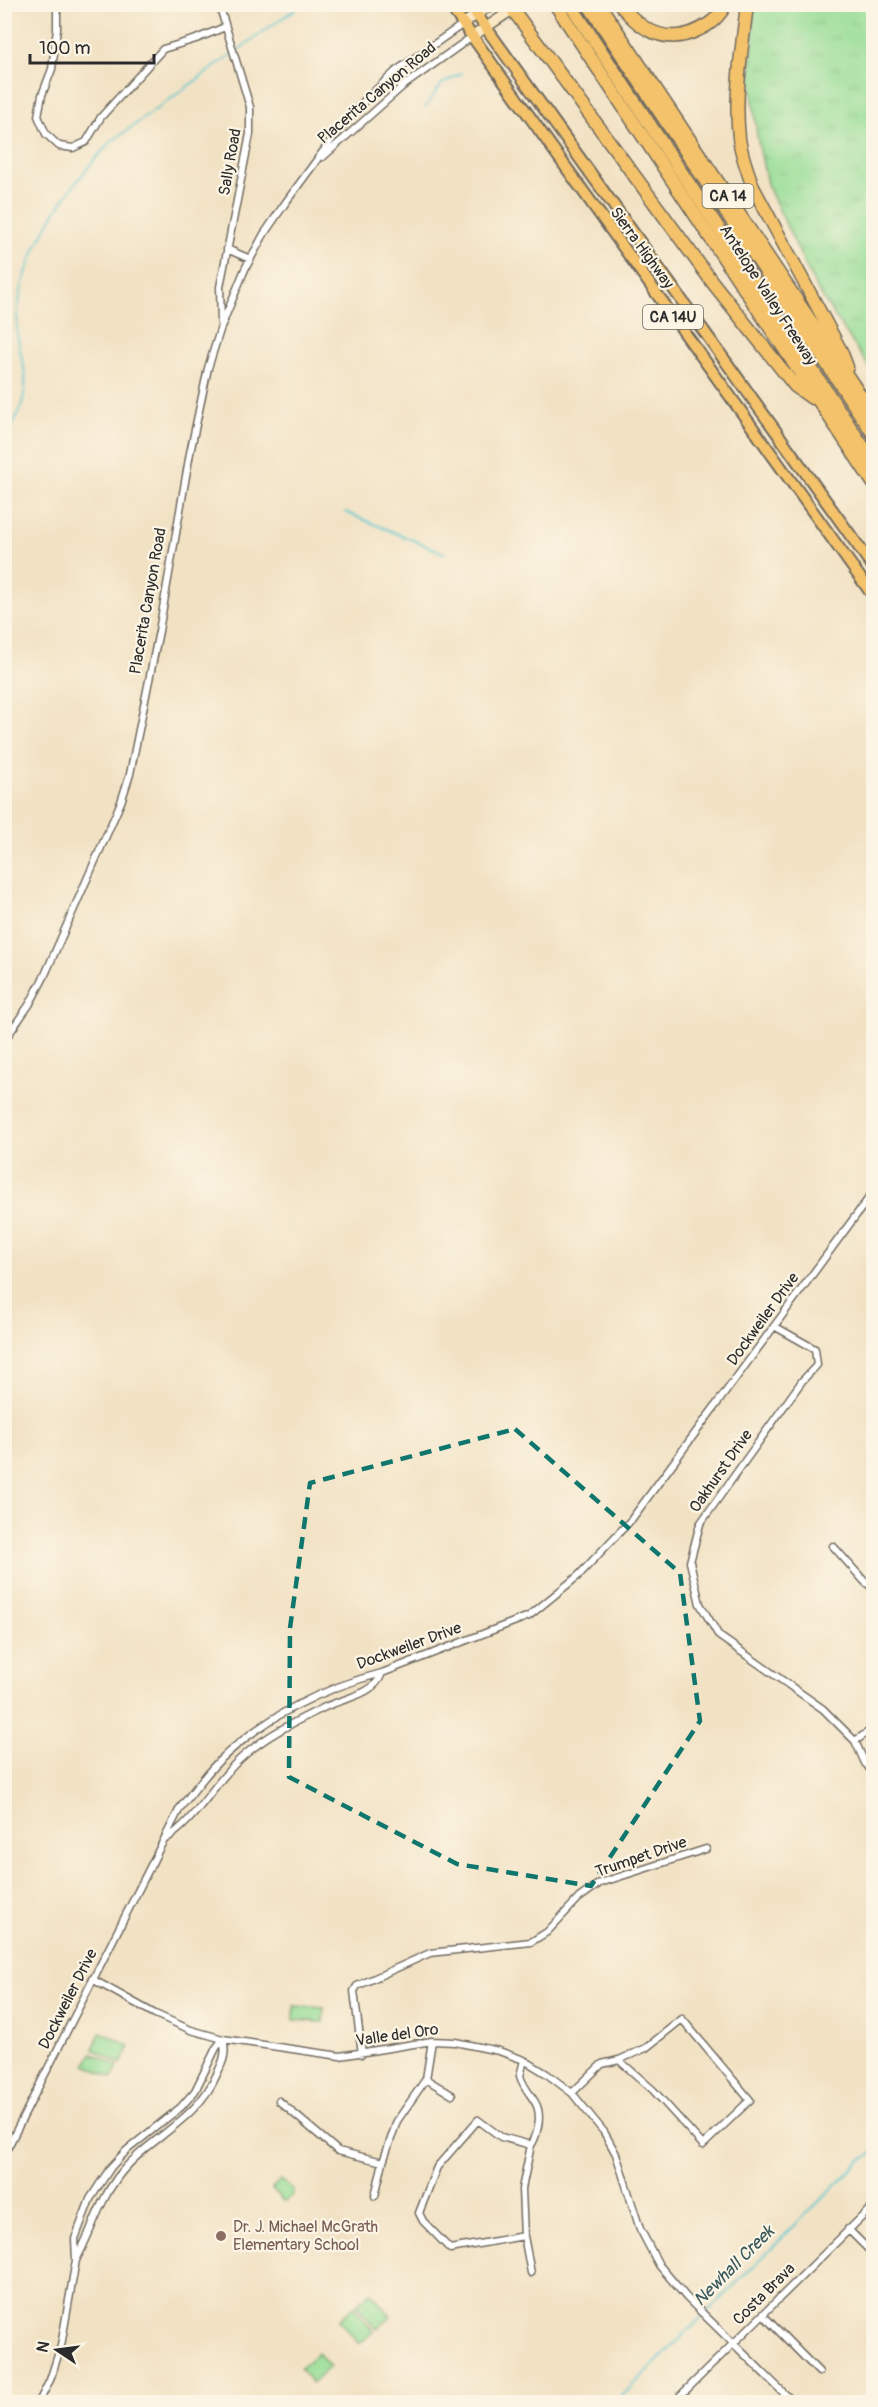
<svg xmlns="http://www.w3.org/2000/svg" width="878" height="2407" font-family="Pangolin,sans-serif">
  <defs>
    <pattern id="grass-tufts" width="24" height="20" patternUnits="userSpaceOnUse" patternTransform="scale(1.5)"><rect width="24" height="20" fill="#97dd96"/><path d="M3 7l-1-3M5 7V3M7 7l1-3M15 17l-1-3M17 17v-4M19 17l1-3" fill="none" stroke="#82be81"/></pattern>
  </defs>
  <rect width="100%" height="100%" fill="#fcf5e5"/>
  <filter id="ink" filterUnits="userSpaceOnUse"><feTurbulence type="fractalNoise" baseFrequency=".0167" numOctaves="2"/><feDisplacementMap in="SourceGraphic" scale="12" xChannelSelector="R" yChannelSelector="G"/><feConvolveMatrix kernelMatrix="1 2 1 2 8 2 1 2 1" color-interpolation-filters="sRGB"/></filter>
  <filter id="wash" filterUnits="userSpaceOnUse"><feTurbulence type="fractalNoise" baseFrequency=".008" numOctaves="4" result="noise"/><feDisplacementMap in="SourceGraphic" scale="24" xChannelSelector="R" yChannelSelector="G"/><feGaussianBlur stdDeviation="1.35" result="paint"/><feColorMatrix in="noise" values="0 0 0 0 0 0 0 0 0 0 0 0 0 0 0 0 0 1.4 0 .05"/><feComposite in="paint" operator="in"/></filter>
  <g filter="url(#wash)">
    <rect width="100%" height="100%" fill="#f2e2c4"/>
    <path fill="url(#grass-tufts)" stroke="#618460" stroke-width="1.5" d="M754 5H873V373L816 288 767 184 757 136 751 81Z"/>
    <path fill="#97dd96" stroke="#618460" stroke-width="1.5" d="M294 2006 324 2008 323 2022 294 2020Z
      M101 2032 130 2046 121 2064 93 2049Z
      M92 2053 118 2066 112 2078 86 2065Z
      M281 2180 293 2190V2195L286 2201 282 2200 272 2188Z
      M371 2292 391 2317 377 2329 356 2305Z
      M354 2307 374 2332 359 2344 339 2320Z
      M318 2353 330 2367 312 2383 300 2368Z"/>
    <g fill="none" stroke-linecap="round" stroke-linejoin="round">
      <path stroke="#57c4cd" stroke-width="2" d="M425 107 442 84 462 73
        M4 441C18 416 31 393 23 363 20 350 17 340 17 327 17 258 65 190 111 142L278 21 303 4
        M345 512 444 553
        M616 2402 861 2160 874 2153"/>
    </g>
  </g>
  <g filter="url(#ink)">
    <g fill="none" stroke-linecap="round" stroke-linejoin="round">
      <defs>
        <path id="street" d="M57 4V29L52 69 42 95 38 116 46 134 59 146 73 148 86 142 101 117 163 49 196 39 225 27
          M219 4 250 107V134L220 287 221 323
          M323 157 403 86 473 36
          M227 249 250 259
          M4 1041 29 1005 44 977 121 802 130 774 159 631 190 453 208 368 221 327 245 269 264 234 286 202 338 131 365 100 396 71 463 24
          M774 1326 815 1349 817 1365 802 1381 700 1524 690 1562 700 1604 719 1636 823 1709 855 1741 865 1763 874 1774
          M833 1546 865 1582 874 1589
          M855 1741 874 1728
          M164 1840C195 1822 213 1784 239 1760 263 1737 296 1721 325 1707 344 1698 375 1695 382 1673
          M92 1979 155 2014 191 2030 223 2039 340 2056 432 2041 455 2042 499 2051 524 2060 547 2074 572 2093 604 2132 616 2154 640 2229 659 2265 687 2298 793 2402
          M362 2054 354 1991 357 1986 430 1953 531 1942 547 1932 579 1898 600 1883 706 1849
          M524 2060 520 2076C527 2098 543 2100 538 2126 536 2134 536 2139 531 2145L522 2189 524 2236 531 2273
          M426 2079 452 2095
          M572 2093 602 2064 619 2060 646 2048 682 2019 750 2100 703 2145 653 2090 619 2060
          M279 2101 338 2151 383 2162
          M4 2155 180 1808C192 1793 204 1776 218 1762 263 1718 322 1688 382 1673L529 1616 578 1576 631 1520 874 1191
          M375 2196 383 2162 397 2121 426 2079 432 2041
          M848 2229 874 2255
          M524 2236 450 2249 423 2221 419 2213 437 2167 478 2120 501 2137 531 2145
          M76 2260C91 2233 98 2204 117 2178 146 2138 197 2122 217 2074 223 2062 227 2053 223 2039
          M763 2315 819 2372
          M39 2402 50 2380 61 2346 76 2260 75 2239 90 2199 111 2167 127 2150 181 2107 195 2091 216 2048 223 2039
          M674 2402 874 2205"/>
        <path id="secondary" d="M464 23 493 4
          M473 36 521 4"/>
        <path id="primary" d="M449 4 874 597
          M469 4 874 568"/>
        <path id="highway" d="M555 4 874 484
          M570 4 874 463
          M588 4 874 435
          M599 4 874 416
          M620 4C640 30 666 46 698 30 711 24 719 17 726 4
          M747 4C742 49 734 94 739 138 741 155 748 172 753 187L841 351 847 367
          M513 10 713 283 795 386 812 398"/>
      </defs>
      <use href="#street" stroke="#716b61" stroke-width="9"/>
      <use href="#secondary" stroke="#716b61" stroke-width="12"/>
      <use href="#primary" stroke="#716b61" stroke-width="14"/>
      <use href="#highway" stroke="#716b61" stroke-width="15"/>
      <use href="#street" stroke="#fff" stroke-width="6"/>
      <use href="#secondary" stroke="#fae7c3" stroke-width="9"/>
      <use href="#primary" stroke="#f3c26a" stroke-width="10"/>
      <use href="#highway" stroke="#f3c26a" stroke-width="12"/>
    </g>
  </g>
  <path fill="none" stroke="#0f766e" stroke-width="4.5" stroke-dasharray="12 8" stroke-linejoin="round" d="M515 1429 680 1573 700 1721 591 1886 457 1864 289 1777 290 1628 310 1483Z"/>
  <circle fill="#8d6e63" stroke="#fcf5e5" stroke-width="2" cx="221" cy="2236" r="6"/>
  <g text-anchor="middle" dominant-baseline="central" stroke-width="4.5" stroke-linejoin="round" paint-order="stroke">
    <g fill="#fcf5e5" stroke="#6a6863" stroke-width="1.5">
      <rect x="702.5" y="184" width="51" height="24" rx="4.5"/>
      <rect x="643" y="305" width="60" height="24" rx="4.5"/>
    </g>
    <g font-size="15" font-weight="bold" fill="#2b2b2b">
      <text x="728" y="196">CA 14</text>
      <text x="673" y="317">CA 14U</text>
    </g>
    <g font-size="16" fill="#2b2b2b" stroke="#fcf5e5">
      <text transform="translate(377 93) rotate(-40)">Placerita Canyon Road</text>
      <text transform="translate(230 162) rotate(-80)">Sally Road</text>
      <text transform="translate(642 248) rotate(54)">Sierra Highway</text>
      <text transform="translate(768 295) rotate(57)">Antelope Valley Freeway</text>
      <text transform="translate(148 601) rotate(-80)">Placerita Canyon Road</text>
      <text transform="translate(763 1319) rotate(-54)">Dockweiler Drive</text>
      <text transform="translate(721 1471) rotate(-55)">Oakhurst Drive</text>
      <text transform="translate(409 1646) rotate(-20)">Dockweiler Drive</text>
      <text transform="translate(641 1857) rotate(-19)">Trumpet Drive</text>
      <text transform="translate(68 1999) rotate(-63)">Dockweiler Drive</text>
      <text transform="translate(397 2035) rotate(-8)">Valle del Oro</text>
      <text transform="translate(764 2294) rotate(-45)">Costa Brava</text>
    </g>
    <g font-size="16" fill="#785e54" stroke="#fcf5e5" text-anchor="start">
      <text x="233" y="2227">Dr. J. Michael McGrath<tspan x="233" dy="18">Elementary School</tspan></text>
    </g>
    <g font-size="18" font-style="italic" fill="#38595c" stroke="#fcf5e5">
      <text transform="translate(734 2266) rotate(-45)">Newhall Creek</text>
    </g>
  </g>
  <rect width="878" height="2407" fill="none" stroke="#fcf5e5" stroke-width="24"/>
  <g transform="translate(57 2350) rotate(283)" stroke="#fcf5e5" stroke-width="4.5" paint-order="stroke">
  <path d="M0-4.5L10 22L0 15L-10 22Z" fill="#2b2b2b"/>
  <text y="-9" font-size="16" font-weight="bold" text-anchor="middle" fill="#2b2b2b">N</text>
  </g>
  <path d="M30 54v9h124v-9" fill="none" stroke="#2b2b2b" stroke-width="3"/>
  <text x="39" y="54" font-size="18" fill="#2b2b2b" stroke="#fcf5e5" stroke-width="4.5" paint-order="stroke">100 m</text>
</svg>
